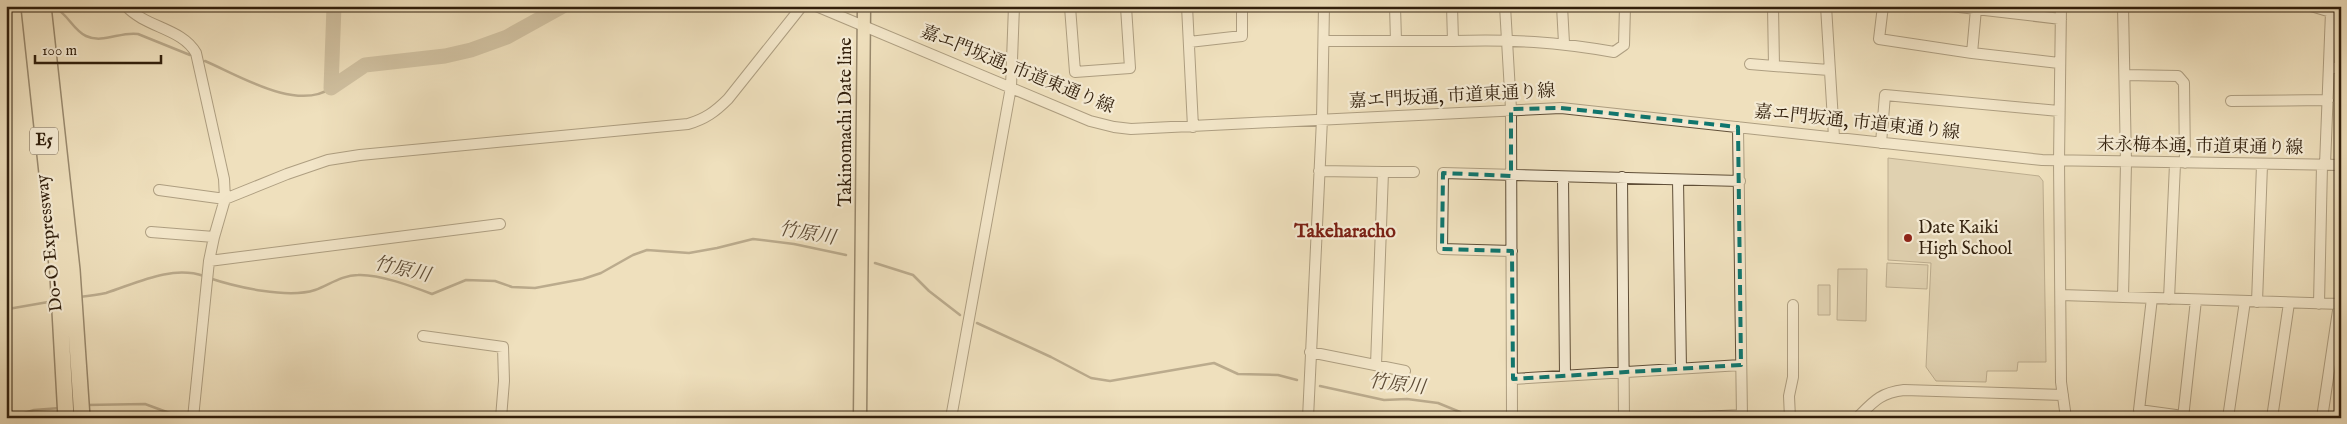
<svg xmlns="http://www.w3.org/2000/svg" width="2347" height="424" font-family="'IM FELL English','Noto Serif JP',serif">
  <rect width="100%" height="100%" fill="#efe0bd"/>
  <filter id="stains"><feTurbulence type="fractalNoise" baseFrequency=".004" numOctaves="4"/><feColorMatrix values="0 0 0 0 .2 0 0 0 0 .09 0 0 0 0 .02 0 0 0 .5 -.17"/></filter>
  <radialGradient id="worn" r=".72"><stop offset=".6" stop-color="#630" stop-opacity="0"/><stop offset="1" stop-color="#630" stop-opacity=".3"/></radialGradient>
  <path fill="#cfbf9f" stroke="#806f56" d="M2337 6H2341V62L2336 59Z
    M1888 158 2039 176 2043 181 2046 362H2018L2017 371H1987L1986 382 1936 381 1926 367 1931 263 1888 260Z
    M1887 263 1928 265 1927 289 1886 287Z
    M1838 269H1867L1866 321 1837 320Z
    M1818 285H1830V315H1818Z"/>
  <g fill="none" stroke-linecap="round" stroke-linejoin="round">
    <path stroke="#7c6b52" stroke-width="2.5" d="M54 7C68 14 73 30 86 36 103 44 121 31 138 34L190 55
      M205 61C238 75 297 112 331 88
      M875 263 913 275 929 291 960 315
      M209 278C236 287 288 299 315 290 329 285 342 275 358 275 379 274 411 286 432 294L466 280 495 281 512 287 535 288 583 279 601 273 633 255 647 250 689 253 717 248 753 239 794 244 846 255
      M79 297C88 296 97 295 106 293 137 283 171 265 204 276
      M8 309 54 301
      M977 323 1051 357 1091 378 1110 381 1214 363 1238 374 1278 375 1297 380
      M1320 386 1384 400 1407 399 1438 403 1460 412 1468 418
      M86 405 145 404 183 418
      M8 418 34 410 60 408"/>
    <path stroke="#ae9e81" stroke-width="15" d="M331 88 365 65 445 56 471 50 507 37 563 6
      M331 88 334 6"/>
    <defs>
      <path id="minor" d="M126 6C146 28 182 28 196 53L224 179 225 199 214 237 209 261 193 418
        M816 6 1090 121 1114 127 1131 129 1561 108 2042 160 2341 165
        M1041 6H1141
        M1187 6 1193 127
        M1452 6 1453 41C1512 39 1557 42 1614 52L1624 45 1625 6
        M1505 6 1511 109 1512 418
        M1562 6 1564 43
        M1773 6 1774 66 1829 70
        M1826 6 1834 137
        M1883 6 1879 39 1972 53
        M1951 6 1976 9
        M2061 6 2059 161 2061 382 2066 418
        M2123 6 2126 163 2123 297
        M2311 6 2331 12 2325 165
        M1070 7 1075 72 1130 68 1126 7
        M1324 41H1396L1395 6
        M1396 41H1453
        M1189 42 1242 36V6
        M2059 63 1972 53 1976 9 2061 19
        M1750 64 1774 66
        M2329 68H2341
        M2125 75 2178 76 2184 83 2185 163
        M2231 101 2328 100
        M1738 127 1742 418
        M1881 143 1885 95 2059 111
        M1319 171 1383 172 1376 365
        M1383 172H1414
        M1563 177 1565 375
        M1622 177 1624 418
        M1678 180 1681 369
        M159 190 225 199 287 174 328 160 360 155 688 124C705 119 715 112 728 99L802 6
        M151 232 214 237
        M1512 251 1442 249 1443 173 1740 181
        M209 261 500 224
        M2061 295 2341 304
        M2152 298 2139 410 2183 416
        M2169 299 2175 164
        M2257 302 2262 165
        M2319 304 2322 165
        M423 336 503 347 504 381 501 418
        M1310 352 1405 371
        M1513 379 1741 365
        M951 418 1011 87 1014 6
        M1308 418 1322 119 1324 6
        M1681 418 1742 415
        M1790 418 1789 396 1793 377V305
        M1857 418C1874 401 1880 393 1904 390L2063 395
        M2183 418 2196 300
        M2228 418 2245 301
        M2272 418 2289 303
        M2322 418 2339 304"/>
      <path id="major" d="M860 418 864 6"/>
      <path id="highway" d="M29 6 58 275 66 418
        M43 6 72 270 82 418"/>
    </defs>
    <use href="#minor" stroke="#604f38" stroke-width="12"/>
    <use href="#major" stroke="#311f0c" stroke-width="15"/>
    <use href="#highway" stroke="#311f0c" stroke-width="18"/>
    <use href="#minor" stroke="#f5ebd4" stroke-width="10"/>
    <use href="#major" stroke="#efe0bd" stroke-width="12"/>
    <use href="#highway" stroke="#efe0bd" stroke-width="15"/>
  </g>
  <path d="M0 0H2347V424H0ZM1561 108 1738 127 1741 365 1513 379 1512 251 1442 249 1443 173 1511 176V109Z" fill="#efe0bd" fill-opacity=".55" fill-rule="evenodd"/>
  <path fill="none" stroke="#0f766e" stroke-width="4" stroke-dasharray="10 6" stroke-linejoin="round" d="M1561 108 1738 127 1741 365 1513 379 1512 251 1442 249 1443 173 1511 176V109Z"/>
  <circle fill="#8f2418" stroke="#f5ebd4" stroke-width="2" cx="1908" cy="238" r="5"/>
  <g text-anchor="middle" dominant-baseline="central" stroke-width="4.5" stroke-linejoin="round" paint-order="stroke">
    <rect fill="#f5ebd4" stroke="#6c5c48" stroke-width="1" x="30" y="127.5" width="28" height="27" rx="4"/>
    <g font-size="16" font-weight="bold" fill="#311f0c">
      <text x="44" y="141">E5</text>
    </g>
    <g font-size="18" fill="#311f0c" stroke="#f5ebd4">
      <text transform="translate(1017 70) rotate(22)">嘉エ門坂通, 市道東通り線</text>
      <text transform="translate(1452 97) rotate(-3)">嘉エ門坂通, 市道東通り線</text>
      <text transform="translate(846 122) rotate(-90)">Takinomachi Date line</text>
      <text transform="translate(1857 123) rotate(6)">嘉エ門坂通, 市道東通り線</text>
      <text transform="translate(2200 147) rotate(1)">末永梅本通, 市道東通り線</text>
      <text transform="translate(50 243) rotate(-96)">Do-O Expressway</text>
    </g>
    <g font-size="18" fill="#311f0c" stroke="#f5ebd4" text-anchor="start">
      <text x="1918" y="228">Date Kaiki<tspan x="1918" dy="21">High School</tspan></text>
    </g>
    <g font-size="19" font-weight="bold" fill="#7a1f14" stroke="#f5ebd4">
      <text x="1345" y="232">Takeharacho</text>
    </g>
    <g font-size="19" font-style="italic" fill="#5d4b35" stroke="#f5ebd4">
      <text transform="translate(807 234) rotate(10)">竹原川</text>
      <text transform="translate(402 270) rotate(13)">竹原川</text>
      <text transform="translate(1397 385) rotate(7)">竹原川</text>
    </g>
  </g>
  <rect width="2347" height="424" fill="none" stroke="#efe0bd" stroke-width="25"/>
  <rect x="8" y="8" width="2332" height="409" fill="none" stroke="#311f0c" stroke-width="2.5"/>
  <rect x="12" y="12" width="2322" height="399" fill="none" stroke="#311f0c"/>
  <path d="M35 55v8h126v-8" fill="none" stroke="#311f0c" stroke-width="2.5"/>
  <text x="42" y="55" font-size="15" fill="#311f0c" stroke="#f5ebd4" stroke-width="4" paint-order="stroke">100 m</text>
  <rect width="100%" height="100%" filter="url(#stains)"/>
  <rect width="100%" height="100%" fill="url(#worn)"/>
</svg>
